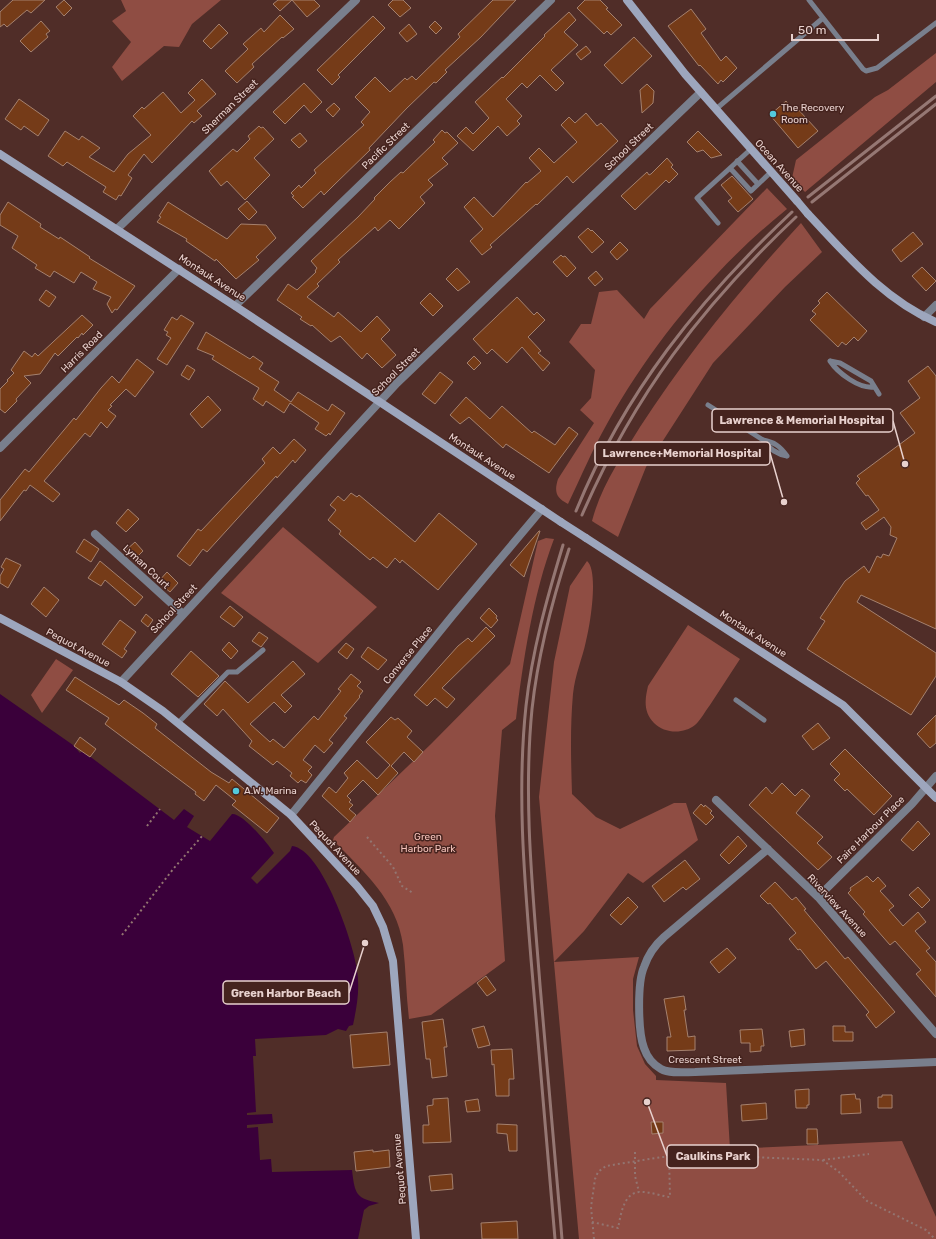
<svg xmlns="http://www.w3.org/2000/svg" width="936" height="1239" font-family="Rubik,sans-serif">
  <rect width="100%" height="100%" fill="#502d28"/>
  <path fill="#8f4d43" d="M121 0H221L192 24 179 47 164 46 122 81 112 67 131 42 112 21 126 11Z
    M936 53V82L805 192 792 178 796 160 875 97 888 90Z
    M767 188 787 209C716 266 653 342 608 422 593 448 581 477 568 504 556 498 554 492 558 479L594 423 580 410 591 398 595 370 569 342 581 324H591L599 292 617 290 644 319 650 309Z
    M801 223 822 252 785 287 713 363 646 467 618 537 595 523 592 521C601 486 621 458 640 427 688 353 741 288 801 223Z
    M283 527 377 607 318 663 221 593Z
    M546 538 554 539C533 594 523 661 516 719L502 730 495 816 505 961 431 1015 409 1019C406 995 406 970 403 945 397 900 363 871 333 840L334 837 431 744 510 664 538 541Z
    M587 561C599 571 590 626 586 641 582 660 575 674 573 694 570 727 571 761 572 794L596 817 620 829 674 803H686L698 840 643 883 628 873 584 931 554 962 639 957 633 979V1010L637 1046 645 1064 656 1076V1080L726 1083 730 1149 902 1141 936 1217V1239H579L539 797 554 662 570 586Z
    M688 625 740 659C730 674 720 690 710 705 705 711 701 720 695 725 684 734 665 734 654 723 643 712 645 699 648 686Z
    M56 659 73 670 42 713 31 695Z"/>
  <path fill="#3a003a" d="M0 694 73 745 80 753 82 751 88 755 174 820 184 809 194 816 187 827 210 841 232 814C243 813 268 844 274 853L251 878 257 884 290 851 292 846C322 849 354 944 357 970 360 989 357 1006 353 1025L349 1026 346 1031 338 1029 326 1035 255 1039 256 1056H253L256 1112 247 1113V1115L272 1114 273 1123 247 1125V1128L258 1127 260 1160 271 1159 272 1172 352 1170C355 1195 356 1198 379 1203L369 1206 364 1210 358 1239H0Z"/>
  <path fill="#753b18" stroke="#a5816e" d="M13 0H45L31 13 27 10 7 27 4 24 0 27V12Z
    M64 0 72 8 64 16 56 7Z
    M278 0H314L320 6 307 17 292 0 280 11 273 4Z
    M393 0H403L411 8 400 17 388 5Z
    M493 0H516L481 37 445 70 447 72 436 83 434 82 407 108 369 148 370 150 334 185 324 195 321 191 303 208 292 197 294 196 291 193 299 185 301 188 316 173 314 170 364 125 361 122 370 112 355 97 375 77 390 92 405 78 407 80 412 76 416 80 460 37 458 34Z
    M585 0H600L608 8 606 9 622 25 611 35 607 31 604 34 577 8Z
    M691 9 706 29 701 33 721 61 726 56 737 68 723 82 721 80 718 84 700 65 699 66 668 26Z
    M569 12 576 20 564 32 578 45 551 70 564 83 556 91 540 75 527 88 522 83 506 99 522 116 517 121 520 124 507 136 498 126 473 151 457 136 466 127 473 134 489 118 475 102 502 77 503 78 545 36 544 35Z
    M280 15 294 29 283 38 282 37 252 64 254 67 237 83 225 71 248 49 243 44 261 28 264 32Z
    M373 16 385 28 338 75 340 77 332 85 317 70Z
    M41 21 50 31 46 34 48 37 31 52 20 41Z
    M435 21 442 28 436 34 429 27Z
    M219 24 228 33 211 49 203 41Z
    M409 24 417 34 407 42 399 33Z
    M634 37 652 56 622 84 604 65Z
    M586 46 591 52 581 60 576 54Z
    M202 79 216 94 197 111 202 116 194 123 192 121 152 163 144 154 128 175 132 178 121 196 119 195 116 200 103 192 106 187 67 162 63 166 48 156 65 131 79 140 82 136 100 148 89 157 114 172 128 154 151 135 133 116 142 107 144 109 163 92 181 113 195 100 188 93Z
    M304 83 322 102 311 113 304 105 285 124 273 112Z
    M647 84 654 91 653 103 642 113 640 90Z
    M19 99 49 120 38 136 24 126 21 130 5 119Z
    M786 101 792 109 795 106 818 131 798 148 770 115Z
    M334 103 340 109 333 117 326 110Z
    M586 113 597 126 601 123 618 141 573 183 567 176 537 205 536 204 490 245 492 247 482 255 470 241 483 229 464 207 474 197 493 217 526 182 527 183 541 171 529 158 539 148 554 163 577 142 561 125 569 117 575 123Z
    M259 126 261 128 263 127 274 139 254 158 270 175 245 200 227 181 221 186 209 171 233 149 237 152 250 139 248 136Z
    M442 130 445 133 447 132 458 143 442 158 448 164 428 180 433 185 420 197 425 203 399 229 390 220 378 231 375 227 338 260 340 262 317 284 319 286 307 297 334 317 338 312 361 332 377 316 390 330 381 339 396 355 382 368 367 353 362 359 340 336 331 342 312 325 311 326 300 319 302 317 277 300 288 284 297 290 316 272 315 271 317 268 311 261 358 217 375 199 374 198 390 182 401 172 403 173 435 142 433 140Z
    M698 131 722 155 711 158 703 150 697 152 687 142Z
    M300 133 307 141 299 148 291 140Z
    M667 158 673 165 671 167 678 174 669 183 666 180 635 210 621 196 647 172 649 175 651 174Z
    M732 176 753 199 738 212 728 201 732 198 721 185Z
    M247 201 257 212 249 220 238 209Z
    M8 202 41 224 40 227 59 239 60 237 90 257 89 258 135 286 117 310 115 309 112 313 107 304 111 297 93 289 97 282 81 272 74 283 54 271 50 277 35 268 37 265 12 248 18 236 0 225V215Z
    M168 202 227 239 241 224 266 225 276 238 256 257 259 260 236 279 216 259 215 261 186 241 187 239 157 222 161 217 159 216Z
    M588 228 591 231 592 230 604 242 592 253 578 237Z
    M913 232 923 244 901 262 892 250Z
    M620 242 628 250 617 260 610 252Z
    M561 255 563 257 565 256 576 268 567 277 553 262Z
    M922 267 936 281 926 291 912 276Z
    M457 268 470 282 458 291 446 279Z
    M596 271 603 279 595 286 588 278Z
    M46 290 56 297 49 307 39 300Z
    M827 292 867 331 858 341 854 337 846 345 842 342 838 347 810 320 816 314 812 311 820 303 818 301Z
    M430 293 443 306 433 316 420 303Z
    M517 297 534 315 537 312 545 320 528 337 541 351 538 353 550 363 543 371 522 347 507 363 492 349 487 354 473 339Z
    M82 315 93 325 83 335 82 333 78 338 77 337 58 356 55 353 40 374 24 376 31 383 16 399 17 401 5 413 0 409V389L8 381 7 380 14 373 11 370 24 351 32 357 35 353 38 356Z
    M181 315 194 323 167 365 157 359 171 338 166 335 168 332 164 330 172 317 177 320Z
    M206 332 250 359 253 356 263 363 259 369 279 382 274 390 291 402 298 392 328 411 332 404 345 413 330 435 329 433 326 436 315 429 319 423 290 403 284 413 266 401 263 406 253 399 259 388 212 359 214 356 197 349Z
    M474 356 481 363 474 370 467 363Z
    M137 359 154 372 135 397 126 389 110 405 112 406 108 410 116 416 107 428 101 422 90 437 85 433 44 481 60 494 53 502 30 485 26 491 24 490 0 521V500L25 469 29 472 74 418 76 420 101 388 112 376 119 383Z
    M187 365 195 370 189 380 181 375Z
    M928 366 936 376V629L861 595 857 602 936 653V676L911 715 807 649 825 621 820 618 845 581 864 566 869 573 877 556 881 558 883 554 889 556 897 538 890 535 891 527 884 517 866 530 861 523 879 510 868 495 866 496 856 483 860 479 857 476 915 433 900 413 920 398 908 381Z
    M440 372 453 382 435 404 422 394Z
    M208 396 221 410 202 428 190 414Z
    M466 397 490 419 502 406 532 433 534 431 555 445 569 427 578 434 549 473 506 444 503 448 469 417 460 424 450 415Z
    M294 439 306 450 295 463 293 460 277 478 276 476 207 552 203 549 190 566 177 556 198 529 201 531 265 463 262 459 273 447 280 454Z
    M351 493 357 497 359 495 415 542 439 513 477 544 438 590 402 560 400 563 395 558 387 568 373 557 370 560 339 534 341 531 328 520 336 510 330 505 338 496 344 501Z
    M128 509 139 519 126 532 116 523Z
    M539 531H540L524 577 510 565Z
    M84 539 99 549 91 562 76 552Z
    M135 542 143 551 134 560 125 551Z
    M6 558 21 565 8 588 0 583V576L4 569 1 567Z
    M100 561 143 597 135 606 105 580 101 586 88 578Z
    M167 572 178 583 170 592 158 582Z
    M44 587 59 600 46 617 31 604Z
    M230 606 243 617 234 627 220 617Z
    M489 608 497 616 496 618 498 620 491 628 480 618Z
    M146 614 153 620 148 627 141 621Z
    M120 620 136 632 124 649 127 651 122 658 102 644Z
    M486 627 495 636 442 688 455 699 447 708 435 698 427 706 414 695 458 646 468 638 472 642Z
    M259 632 268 638 261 647 252 641Z
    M229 642 238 651 231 659 222 650Z
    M346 643 354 649 347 659 338 652Z
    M368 647 387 660 378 670 361 657Z
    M191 651 219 676 198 697 171 674Z
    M293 661 305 674 281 695 292 706 285 713 274 702 250 724 270 742 273 739 284 748 314 716 318 720 341 691 338 689 351 674 361 682 357 686 363 691 359 696 360 697 344 716 347 718 329 740 333 743 324 753 315 745 303 760 312 767 308 771 312 775 306 783 301 780 298 783 290 776 292 773 277 761 273 765 249 746 252 741 223 709 217 716 204 704 225 681 248 703Z
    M75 677 119 705 124 700 143 713 157 724 155 728 211 772 229 783 232 779 279 818 267 833 232 805 236 801 216 785 204 801 195 794 196 792 105 724 109 718 66 690Z
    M936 715V743L930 748 917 734Z
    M391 717 395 720 398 718 412 731 407 737 423 752 414 762 404 752 391 766 398 773 378 795 363 780 347 796 351 800 349 802 353 805 349 809 356 815 350 822 322 796 329 787 336 793 348 778 344 773 357 760 377 779 390 765 366 742Z
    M818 723 830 738 813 750 802 736Z
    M80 737 96 749 90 757 74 746Z
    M845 749 892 796 874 815 847 789 845 791 834 780 840 774 830 764Z
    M782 783 795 796 802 789 810 796 796 813 823 837 817 843 832 857 818 870 749 805 766 787 772 794Z
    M701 804 704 807 705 805 712 811 710 813 714 817 706 825 693 813Z
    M918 821 930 834 913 851 901 840Z
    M738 836 747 846 729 864 720 855Z
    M685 860 700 879 686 890 683 887 664 902 652 886Z
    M867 876 873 882 878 877 886 886 880 891 894 906 889 910 903 926 918 912 926 922 915 931 930 948 926 951 936 962V997L916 974 921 970 895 941 890 945 863 914 865 912 848 893 851 890 850 888Z
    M775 882 792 900 796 897 806 909 804 910 845 959 848 957 895 1012 876 1028 866 1015 869 1012 826 961 816 969 800 949 798 950 789 939 796 933 770 903 768 904 760 896Z
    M918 887 930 900 922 908 909 895Z
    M628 897 638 907 621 925 610 915Z
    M727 948 736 958 719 973 710 962Z
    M486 976 496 990 487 996 477 983Z
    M684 996 686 1010H684L688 1037 695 1036V1050L667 1051V1037H671L664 999Z
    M443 1019 447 1047H444L447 1076 432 1078 430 1059H426L422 1022Z
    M484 1026 490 1045 478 1048 472 1029Z
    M833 1026H845V1032H853V1041H833Z
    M762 1029 764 1046H761V1051L750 1052V1043H741L740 1030Z
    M804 1029 805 1045 791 1047 789 1031Z
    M387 1032 390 1065 353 1068 350 1035Z
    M512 1049 514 1079H509V1096H496L494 1064 492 1065 491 1050Z
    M809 1089V1105H807V1108H796L795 1090Z
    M855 1094 856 1099H860L861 1113 841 1114V1095Z
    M882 1095H892V1108H878V1097H882Z
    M448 1098 451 1142 423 1143V1125H429L427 1106 433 1105V1099Z
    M478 1099 480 1111 467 1112 465 1101Z
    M766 1103 767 1119 742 1121 741 1105Z
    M651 1122H663V1133L652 1134Z
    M497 1124 517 1125V1151H509L507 1134 497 1133Z
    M807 1129H817L818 1144H807Z
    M373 1150V1152L389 1150 390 1167 356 1171 354 1152Z
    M452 1174 453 1189 431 1191 429 1176Z
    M517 1221 518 1239H482L481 1223Z"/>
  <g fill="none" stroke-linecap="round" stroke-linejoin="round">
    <path stroke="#937571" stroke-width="2" stroke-dasharray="2 3" stroke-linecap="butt" d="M147 826 160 809
      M367 837 393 867 402 886 413 893
      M122 935 174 868 203 835
      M727 1148 728 1156
      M675 1150V1156
      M635 1152V1176L639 1192
      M823 1160 869 1154
      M592 1222 618 1228C621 1215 623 1191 642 1192 651 1192 661 1196 670 1197L669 1156
      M594 1239 591 1207 595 1179 598 1172 606 1166 662 1157 728 1156 822 1160 838 1171 867 1201 926 1230 935 1239"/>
    <path stroke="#797f8d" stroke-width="5" d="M809 0 863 69 866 71 877 68 936 23
      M716 109 823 18
      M737 161 758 184
      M730 168 751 191 771 172
      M718 223 697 198 751 149
      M830 361 840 363 871 381 879 394
      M830 361C838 373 859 389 874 387
      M708 405 763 440C774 442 780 446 787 456
      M763 440C769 449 776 454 787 456
      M736 700 764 720
      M178 723 228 672H237L263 650"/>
    <path stroke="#797f8d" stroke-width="8" d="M117 229 356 0
      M235 306 551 0
      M924 317 936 305
      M0 448 179 269
      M95 534 183 614
      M121 682 397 383 701 92
      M716 800 818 897 936 1034
      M291 815 453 615 542 509
      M768 849 664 937C655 945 648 955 644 967 637 983 638 1032 644 1048 647 1057 654 1065 661 1069 670 1074 685 1072 695 1072L936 1062
      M818 897 912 804 936 776"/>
    <path stroke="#9da6bd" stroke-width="8" d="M627 0 685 74 797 201
      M0 154 235 306 561 522
      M808 214C847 255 883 299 936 322
      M586 538 843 705 936 798
      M0 618 121 682 163 711 291 815 357 886 373 906 383 927 393 961 416 1239"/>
    <path stroke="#957773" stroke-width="3" d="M808 197 936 96
      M812 202 936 104
      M576 511C625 391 699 300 792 212
      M582 515C634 395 702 306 796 217
      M555 1239C547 1146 539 1052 531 959 524 874 517 790 526 706 532 651 547 598 563 545
      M562 1239C555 1154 547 1069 540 985 533 893 523 801 532 709 538 654 552 601 569 549"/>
    <path stroke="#9da6bd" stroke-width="8" d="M797 201 808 214
      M561 522 586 538"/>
  </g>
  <g fill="#53cadc" stroke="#45231e" stroke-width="1.5">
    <circle cx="773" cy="114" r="4"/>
    <circle cx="236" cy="791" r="4"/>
  </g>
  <g text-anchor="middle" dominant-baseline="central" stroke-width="3" stroke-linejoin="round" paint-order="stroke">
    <g font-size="10" fill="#e8d1ce" stroke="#45231e">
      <text transform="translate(230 107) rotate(-44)">Sherman Street</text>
      <text transform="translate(386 146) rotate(-44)">Pacific Street</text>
      <text transform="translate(629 147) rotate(-44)">School Street</text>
      <text transform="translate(779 166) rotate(48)">Ocean Avenue</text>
      <text transform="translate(212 278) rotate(33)">Montauk Avenue</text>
      <text transform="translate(82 352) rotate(-45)">Harris Road</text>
      <text transform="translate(396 372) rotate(-45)">School Street</text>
      <text transform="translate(482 457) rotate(33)">Montauk Avenue</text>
      <text transform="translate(146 567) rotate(43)">Lyman Court</text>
      <text transform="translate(174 609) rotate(-47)">School Street</text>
      <text transform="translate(753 634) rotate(33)">Montauk Avenue</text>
      <text transform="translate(78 648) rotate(28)">Pequot Avenue</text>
      <text transform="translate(408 655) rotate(-51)">Converse Place</text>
      <text transform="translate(871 830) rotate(-45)">Faire Harbour Place</text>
      <text transform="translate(335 848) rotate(47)">Pequot Avenue</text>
      <text transform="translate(837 906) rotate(47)">Riverview Avenue</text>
      <text x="705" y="1060">Crescent Street</text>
      <text transform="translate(400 1169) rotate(-95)">Pequot Avenue</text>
    </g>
    <g font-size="10" fill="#e8d1ce" stroke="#45231e" text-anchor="start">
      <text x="781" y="108">The Recovery<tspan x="781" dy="12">Room</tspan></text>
      <text x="244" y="791">A.W. Marina</text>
    </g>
    <g font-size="10" fill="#f5c3bb" stroke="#45231e">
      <text x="428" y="837">Green<tspan x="428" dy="12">Harbor Park</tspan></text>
    </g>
  </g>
  <path fill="none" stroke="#e8d1ce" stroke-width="1.5" d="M905 464L893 421M784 502L770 453M365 943L349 993M647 1102L667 1156"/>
  <g fill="#e8d1ce" stroke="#45231e" stroke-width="1.5">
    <circle cx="905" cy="464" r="4"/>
    <circle cx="784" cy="502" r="4"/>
    <circle cx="365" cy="943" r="4"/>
    <circle cx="647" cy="1102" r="4"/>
  </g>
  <g fill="#45231e" stroke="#e8d1ce" stroke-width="1.5">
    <rect x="712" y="409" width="181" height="23" rx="4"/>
    <rect x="595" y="442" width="175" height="23" rx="4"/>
    <rect x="223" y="981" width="126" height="23" rx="4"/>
    <rect x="667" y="1145" width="91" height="23" rx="4"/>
  </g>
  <g font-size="11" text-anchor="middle" font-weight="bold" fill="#e8d1ce">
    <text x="802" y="424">Lawrence &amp; Memorial Hospital</text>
    <text x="682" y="457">Lawrence+Memorial Hospital</text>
    <text x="286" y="997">Green Harbor Beach</text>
    <text x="713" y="1160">Caulkins Park</text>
  </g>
  <path d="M792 34v6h86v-6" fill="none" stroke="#e8d1ce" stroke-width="2"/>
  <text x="798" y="34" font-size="12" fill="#e8d1ce" stroke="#45231e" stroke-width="3" paint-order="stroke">50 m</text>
</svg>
